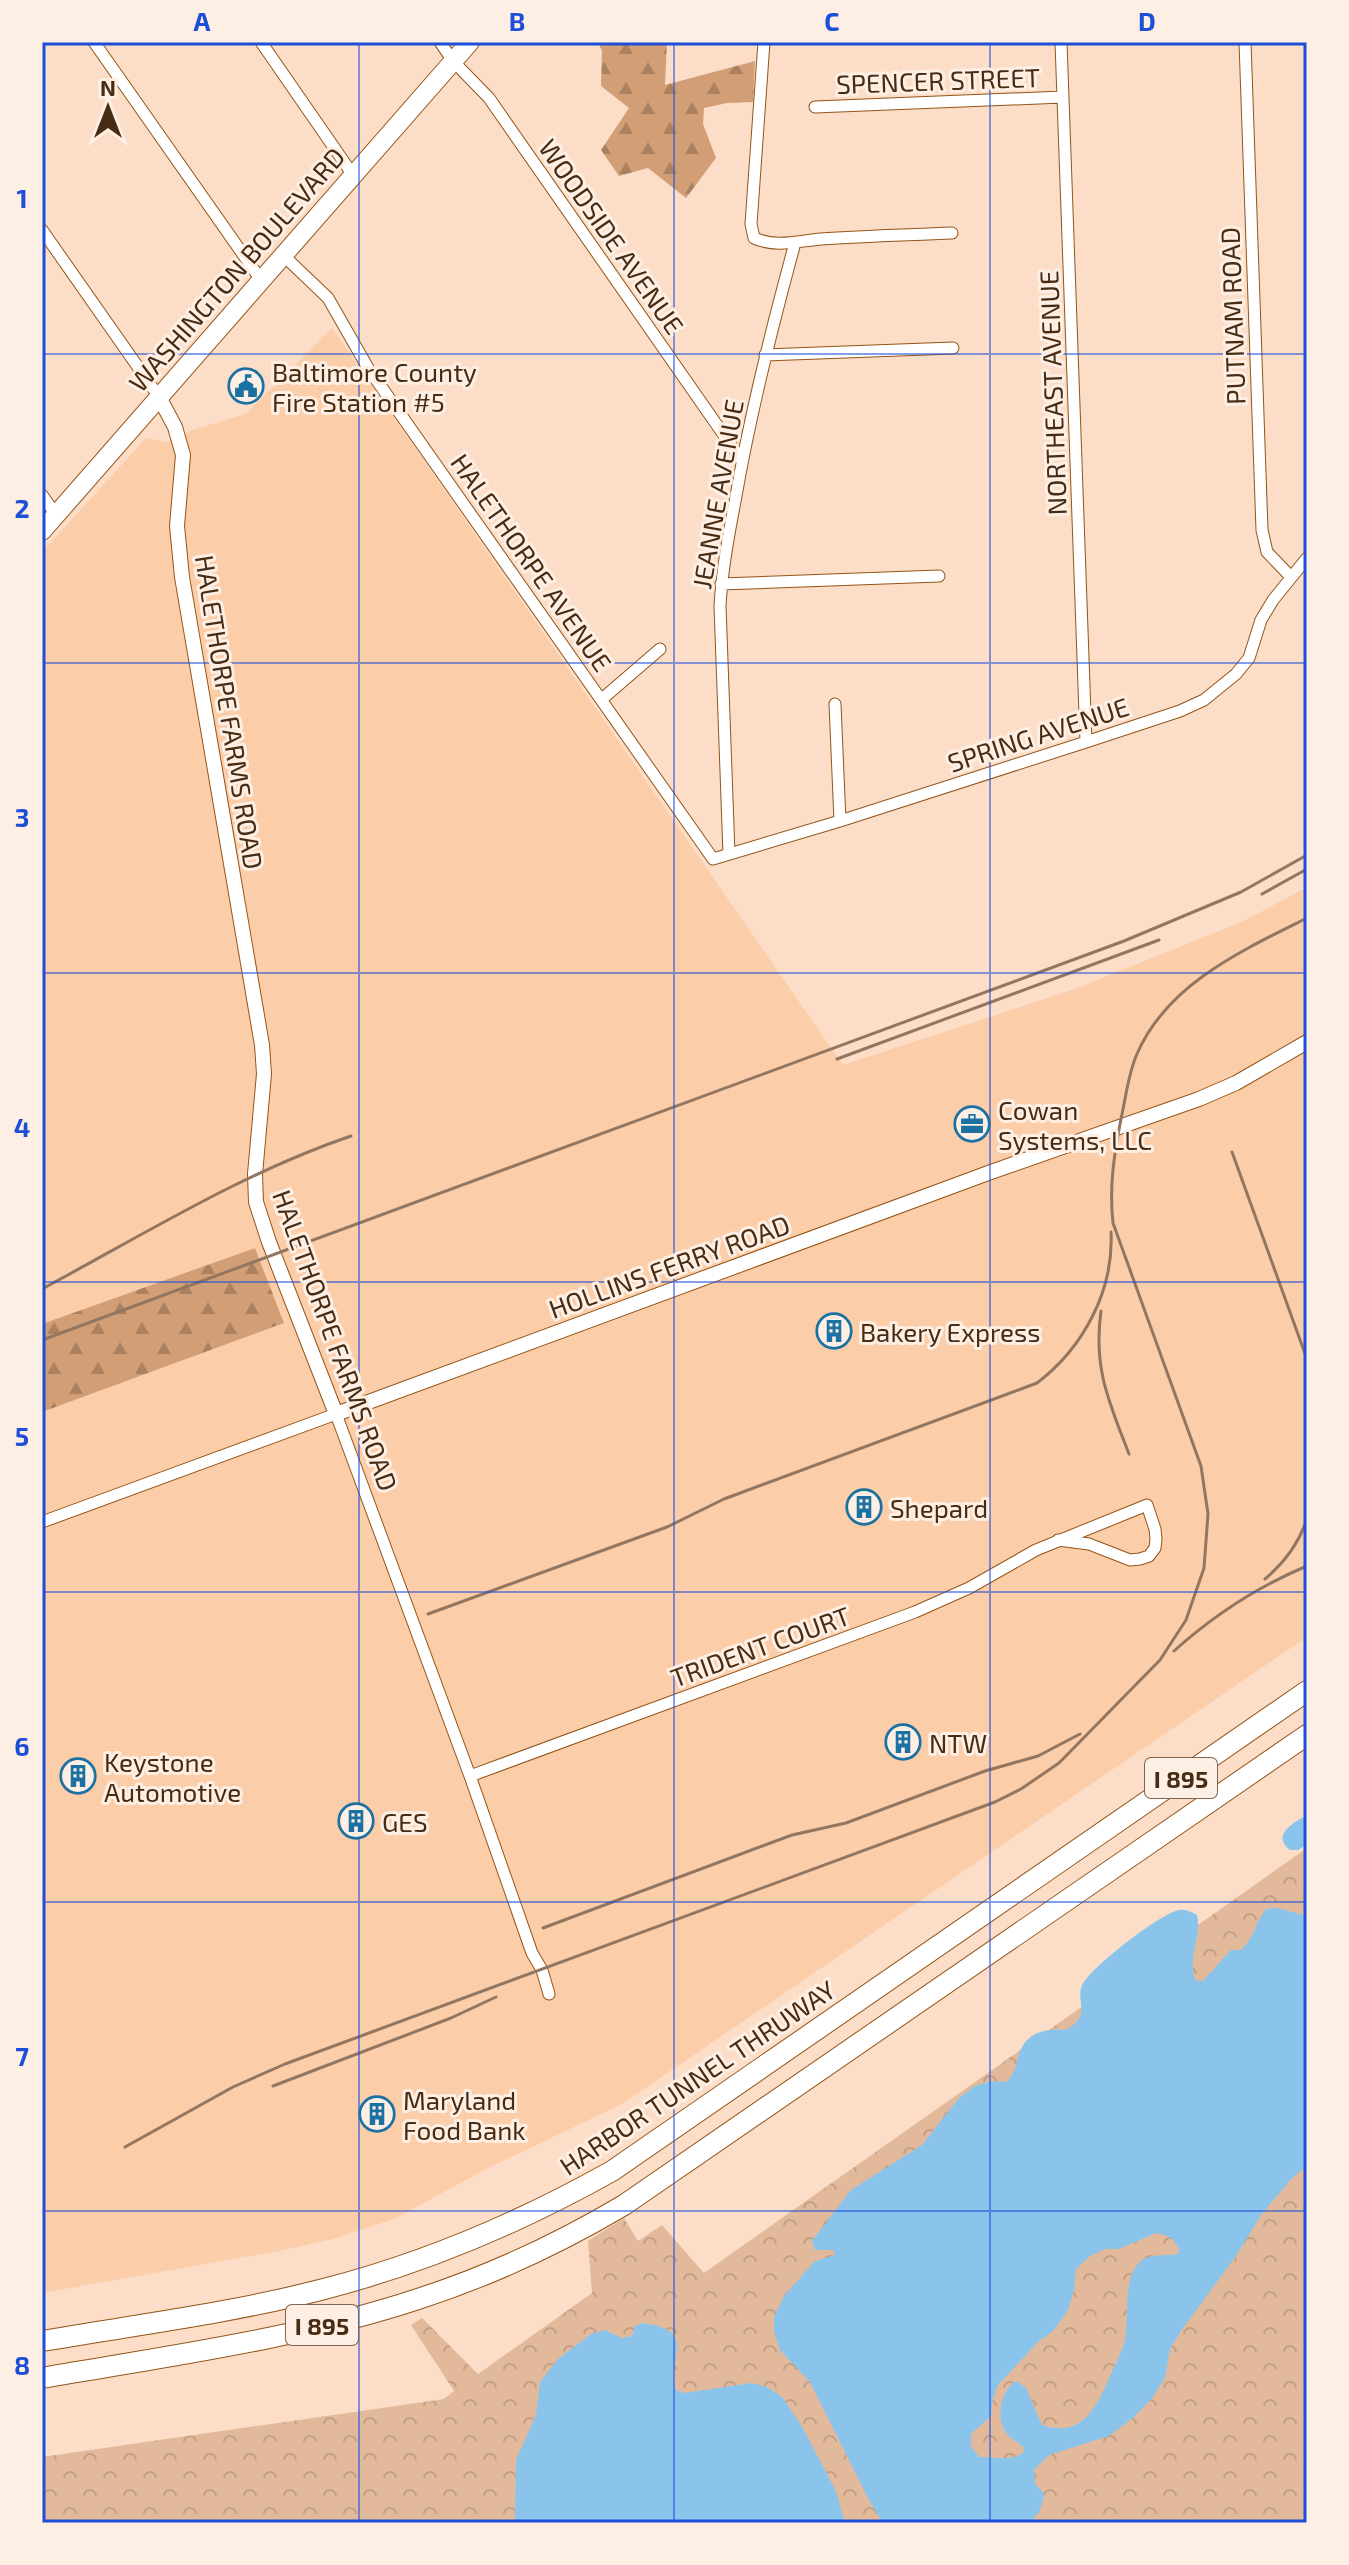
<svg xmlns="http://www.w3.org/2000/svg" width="1349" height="2565" font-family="'Exo 2',sans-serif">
  <defs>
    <pattern id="forest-firs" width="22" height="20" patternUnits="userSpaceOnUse" patternTransform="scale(2)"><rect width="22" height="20" fill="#d19e76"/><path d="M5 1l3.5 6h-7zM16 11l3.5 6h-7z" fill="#ab8160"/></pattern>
    <pattern id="park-crowns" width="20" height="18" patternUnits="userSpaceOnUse" patternTransform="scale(2)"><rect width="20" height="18" fill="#e2ba9b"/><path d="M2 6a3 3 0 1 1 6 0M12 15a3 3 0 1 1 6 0" fill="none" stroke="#c3a085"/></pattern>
  </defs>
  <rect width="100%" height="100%" fill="#fcdec8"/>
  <path fill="#fccda9" d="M332 328 843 1065 1075 989 1244 921 1307 887V1637L622 2104 488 2168 394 2219 333 2239 279 2251 42 2293V1412L284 1322 255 1248 42 1324V552L146 438 167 442 192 430 246 414Z"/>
  <path fill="url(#forest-firs)" d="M598 42H667L665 85 755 61 753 102 727 103 704 108 703 124 716 158 686 198 648 168 619 176 601 150 629 108 601 86 602 51Z
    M255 1248 284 1323 42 1412V1324Z"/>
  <path fill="url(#park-crowns)" d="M1307 1848V2523H42V2457L444 2399 454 2391 411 2325 422 2318 478 2374 592 2293 588 2241 624 2218 638 2241 662 2225 704 2273Z"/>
  <path fill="#8bc4eb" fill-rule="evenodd" d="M1307 1815V1844L1298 1850H1290C1271 1835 1293 1823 1307 1815Z
    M1278 1908 1307 1916V2166L1292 2178 1261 2215 1236 2256 1183 2328 1170 2349 1165 2378 1152 2398 1134 2417 1109 2436 1049 2455 1034 2470 1035 2484 1044 2493C1043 2506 1039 2516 1028 2523H883L870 2502 810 2382 780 2350 774 2331V2317L784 2296 815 2261 835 2255 833 2250H815L812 2241 851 2190 922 2145 959 2098 975 2086 991 2081 1006 2082C1016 2073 1015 2067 1019 2054 1026 2032 1046 2028 1066 2030 1095 2013 1072 1999 1084 1982 1096 1964 1158 1915 1179 1910 1185 1909 1192 1912 1197 1915 1202 1940 1187 1954 1195 1980L1203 1981 1231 1950H1241C1256 1935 1254 1925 1266 1909ZM1156 2233C1168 2235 1178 2240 1179 2253 1166 2258 1151 2251 1139 2263 1123 2278 1129 2319 1125 2340 1122 2351 1116 2363 1111 2374 1097 2406 1083 2439 1042 2425L1026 2388 1017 2381C1002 2388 996 2414 1004 2429 1007 2437 1018 2442 1024 2448L1023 2453C1010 2462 995 2456 979 2457L971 2446V2434L991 2416 993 2398 998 2385 1038 2342 1054 2330 1068 2310 1074 2290 1076 2269 1090 2256 1105 2249H1119Z
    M642 2323C701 2330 665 2360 676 2390L685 2393 751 2383 767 2387 782 2397 800 2423 836 2491 844 2520 850 2523H515L516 2460 536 2415 540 2382 557 2360 591 2334 605 2330 622 2338 632 2336 635 2326Z"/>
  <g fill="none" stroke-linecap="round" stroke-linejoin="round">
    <defs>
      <path id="minor" d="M94 42 261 280
        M261 42 353 175
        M440 42 453 61 489 98 742 461
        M764 42 751 224 754 238C776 248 798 241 821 239 864 236 908 235 952 233
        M1061 42 1086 742
        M1245 42 1262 530 1267 552 1291 577
        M815 107 1063 97
        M42 230 159 397
        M283 255 328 298 368 368 713 859 840 821 1086 742 1180 711 1204 700 1236 674 1249 658 1261 620 1273 600 1307 558
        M765 355 953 348
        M42 495 56 515
        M721 584 939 576
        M602 699 660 649
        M835 704 840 821
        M729 854 720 606C722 569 729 533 736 496 751 410 772 327 795 243
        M42 1522 336 1414 470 1776 532 1953 542 1970 549 1994
        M470 1776 915 1612 969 1588 1036 1550 1147 1505 1155 1529 1156 1539 1155 1548 1149 1556 1140 1559 1130 1560 1089 1544 1058 1540"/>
      <path id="tertiary" d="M159 397 175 427 183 455 177 526 182 577 262 1045 264 1074 255 1174 256 1202 269 1242 336 1414 991 1172 1199 1099 1236 1083 1307 1042"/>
      <path id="primary" d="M42 531 470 42"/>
      <path id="motorway" d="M42 2341C136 2325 232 2313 324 2289 425 2263 521 2222 612 2171L1307 1691
        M42 2378C168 2356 297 2339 418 2299 489 2276 560 2243 624 2205L1307 1735"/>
    </defs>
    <use href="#minor" stroke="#935417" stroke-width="13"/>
    <use href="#tertiary" stroke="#935417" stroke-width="16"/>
    <use href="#primary" stroke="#935417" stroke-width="20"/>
    <use href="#motorway" stroke="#935417" stroke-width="22"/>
    <use href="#minor" stroke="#fff" stroke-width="11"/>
    <use href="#tertiary" stroke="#fff" stroke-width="14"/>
    <use href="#primary" stroke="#fff" stroke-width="18"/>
    <use href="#motorway" stroke="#fff" stroke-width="20"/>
    <path stroke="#93765f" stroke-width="3" d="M1262 894 1307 869
      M837 1059 1159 940
      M1232 1152 1307 1359
      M42 1289C143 1235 242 1173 351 1136
      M1101 1311C1093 1368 1109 1402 1129 1454
      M42 1340 1124 941 1241 892 1307 855
      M1265 1579C1284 1563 1299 1543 1307 1519
      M428 1614 667 1527 724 1499 1037 1383C1083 1348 1114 1291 1111 1232
      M1174 1651C1213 1616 1259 1586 1307 1566
      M543 1928 792 1835 846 1823 985 1771 1038 1756 1080 1734
      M273 2086 451 2018 496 1997
      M125 2147 233 2087 285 2064 995 1802 1021 1789 1059 1763 1160 1660 1186 1620 1204 1568 1208 1514 1201 1466 1113 1223C1109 1187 1114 1155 1121 1119 1126 1097 1128 1074 1137 1054 1167 984 1243 950 1307 918"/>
  </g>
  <path fill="none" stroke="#1d4ed8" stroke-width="2" stroke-opacity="0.55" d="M359 42V2523M674 42V2523M990 42V2523M42 354H1307M42 663H1307M42 973H1307M42 1282H1307M42 1592H1307M42 1902H1307M42 2211H1307"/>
  <defs>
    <symbol id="civic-ring" viewBox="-11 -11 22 22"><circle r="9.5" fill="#feefe4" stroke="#1b71a1" stroke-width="1.5"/><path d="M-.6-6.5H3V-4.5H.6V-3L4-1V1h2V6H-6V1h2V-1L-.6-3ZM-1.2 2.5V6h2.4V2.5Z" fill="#1b71a1"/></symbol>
    <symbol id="office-ring" viewBox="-11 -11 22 22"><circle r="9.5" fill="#feefe4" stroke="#1b71a1" stroke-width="1.5"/><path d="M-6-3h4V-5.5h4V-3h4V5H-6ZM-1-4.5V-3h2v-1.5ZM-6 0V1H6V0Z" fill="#1b71a1"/></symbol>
    <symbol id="building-ring" viewBox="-11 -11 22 22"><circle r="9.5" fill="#feefe4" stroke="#1b71a1" stroke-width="1.5"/><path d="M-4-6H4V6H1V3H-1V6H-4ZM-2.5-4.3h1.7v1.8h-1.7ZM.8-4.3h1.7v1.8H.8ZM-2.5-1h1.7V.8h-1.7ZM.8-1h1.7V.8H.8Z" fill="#1b71a1"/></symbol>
  </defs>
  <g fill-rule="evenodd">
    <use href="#civic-ring" x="226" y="366" width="40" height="40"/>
    <use href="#office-ring" x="952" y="1104" width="40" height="40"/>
    <use href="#building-ring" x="814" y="1311" width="40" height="40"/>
    <use href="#building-ring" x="844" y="1487" width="40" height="40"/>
    <use href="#building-ring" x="883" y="1722" width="40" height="40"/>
    <use href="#building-ring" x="58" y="1756" width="40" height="40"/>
    <use href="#building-ring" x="336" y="1801" width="40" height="40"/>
    <use href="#building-ring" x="357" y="2094" width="40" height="40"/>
  </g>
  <g text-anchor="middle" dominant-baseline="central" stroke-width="6" stroke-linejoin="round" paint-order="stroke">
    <g fill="#feefe4" stroke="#7e6652" stroke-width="2">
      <rect x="1145" y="1758" width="72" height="40" rx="6"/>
      <rect x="286" y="2305" width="72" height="40" rx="6"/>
    </g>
    <g font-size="24" font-weight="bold" fill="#472b13">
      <text x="1181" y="1778">I 895</text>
      <text x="322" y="2325">I 895</text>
    </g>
    <g font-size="26" fill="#472b13" stroke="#feefe4">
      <text transform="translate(938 80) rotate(-2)">SPENCER STREET</text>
      <text transform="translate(612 236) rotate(55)">WOODSIDE AVENUE</text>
      <text transform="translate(236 269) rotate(-49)">WASHINGTON BOULEVARD</text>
      <text transform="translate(1232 316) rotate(-92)">PUTNAM ROAD</text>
      <text transform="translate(1052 393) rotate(-92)">NORTHEAST AVENUE</text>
      <text transform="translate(717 494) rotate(-80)">JEANNE AVENUE</text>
      <text transform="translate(532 562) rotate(55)">HALETHORPE AVENUE</text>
      <text transform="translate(230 712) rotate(81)">HALETHORPE FARMS ROAD</text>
      <text transform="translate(1038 734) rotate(-18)">SPRING AVENUE</text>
      <text transform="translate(669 1266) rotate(-20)">HOLLINS FERRY ROAD</text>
      <text transform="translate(336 1340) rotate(70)">HALETHORPE FARMS ROAD</text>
      <text transform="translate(760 1646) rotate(-20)">TRIDENT COURT</text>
      <text transform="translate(697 2077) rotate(-34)">HARBOR TUNNEL THRUWAY</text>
    </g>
    <g font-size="26" fill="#472b13" stroke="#feefe4" text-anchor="start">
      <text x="272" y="371">Baltimore County<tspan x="272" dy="30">Fire Station #5</tspan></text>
      <text x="998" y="1109">Cowan<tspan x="998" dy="30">Systems, LLC</tspan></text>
      <text x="860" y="1331">Bakery Express</text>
      <text x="890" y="1507">Shepard</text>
      <text x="929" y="1742">NTW</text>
      <text x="104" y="1761">Keystone<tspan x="104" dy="30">Automotive</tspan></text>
      <text x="382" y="1821">GES</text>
      <text x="403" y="2099">Maryland<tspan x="403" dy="30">Food Bank</tspan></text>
    </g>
  </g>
  <rect width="1349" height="2565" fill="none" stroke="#feefe4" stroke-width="88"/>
  <g transform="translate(108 108)" stroke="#feefe4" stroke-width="6" paint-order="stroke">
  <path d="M0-6L14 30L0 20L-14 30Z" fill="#472b13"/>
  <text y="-12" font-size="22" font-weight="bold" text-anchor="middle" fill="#472b13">N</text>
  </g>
  <rect x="44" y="44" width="1261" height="2477" fill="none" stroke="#1d4ed8" stroke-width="3"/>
  <g font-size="26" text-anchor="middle" font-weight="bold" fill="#1d4ed8">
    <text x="202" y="31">A</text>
    <text x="517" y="31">B</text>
    <text x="832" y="31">C</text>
    <text x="1147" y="31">D</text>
    <text x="22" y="208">1</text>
    <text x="22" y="518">2</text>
    <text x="22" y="827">3</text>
    <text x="22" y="1137">4</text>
    <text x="22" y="1446">5</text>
    <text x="22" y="1756">6</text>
    <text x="22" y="2066">7</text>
    <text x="22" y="2375">8</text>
  </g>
</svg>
